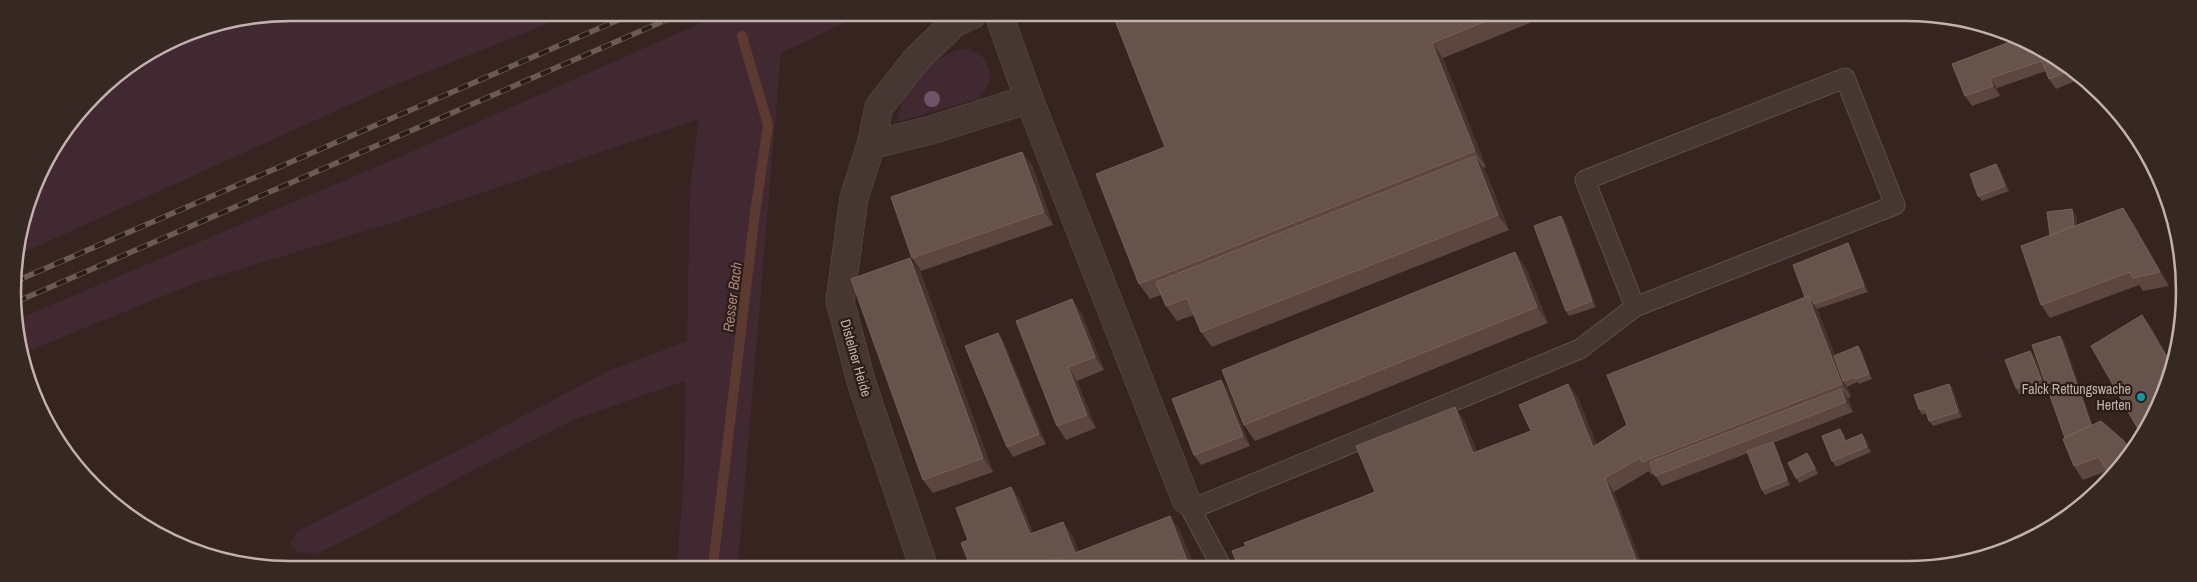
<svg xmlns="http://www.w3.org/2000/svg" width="2197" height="582" font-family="'Archivo Narrow',sans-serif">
  <rect width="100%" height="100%" fill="#35241f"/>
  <path fill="#412932" d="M291 13H574L380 91 18 255 41 168 107 82 185 34Z
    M721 14H863L781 53 738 565H677L684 472 685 381 575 419 466 474 371 527 316 554 297 552 290 544 298 531 457 451 608 371 687 341 690 188 699 119 398 221 195 283 21 354 18 319 397 158Z
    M960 49H970L985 59 991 77 984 93 977 99 897 122C900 91 931 59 960 49Z"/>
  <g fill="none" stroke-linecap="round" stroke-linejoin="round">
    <path stroke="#5b3b30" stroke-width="10" d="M713 565 755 213 768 125 742 36"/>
    <defs>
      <path id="service" d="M1186 500 1221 566
        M1192 509 1580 349 1635 307 1895 205 1845 78 1585 180 1635 307"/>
      <path id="minor" d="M999 15 1029 99 1186 500
        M871 145 931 130 1029 99
        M923 565 861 381 840 301 854 198 871 145 879 107 915 61 953 24 972 15"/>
    </defs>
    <use href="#service" stroke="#5e4f4a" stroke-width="21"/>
    <use href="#minor" stroke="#5e4f4a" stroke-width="29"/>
    <use href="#service" stroke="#463732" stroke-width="19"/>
    <use href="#minor" stroke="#463732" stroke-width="28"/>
    <defs>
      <path id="rail" d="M14 282 632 14
        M16 302 680 14"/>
    </defs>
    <use href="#rail" stroke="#6d5a54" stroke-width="5.5"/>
    <use href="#rail" stroke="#2a1d18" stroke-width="4" stroke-dasharray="11" stroke-linecap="butt"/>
  </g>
  <circle fill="#6f5467" cx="932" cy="99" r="8"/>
  <path fill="#5b4740" d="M1113 15 1547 16 1443 58 1486 167 1483 168 1486 172 1509 230 1212 347 1201 332 1194 315 1177 321 1166 306 1161 295 1150 299 1139 284 1165 147Z
    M2060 59 2080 79 2056 89 2049 79 2046 71 1997 88 2000 96 1972 106 1965 96 1952 64Z
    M1022 152 1032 165 1053 225 921 271 912 258Z
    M2000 169 2009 191 1982 201 1978 196Z
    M2123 208 2132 221 2169 286 2143 291 2139 285 2050 318 2041 305 2050 235 2072 209 2076 215 2077 225Z
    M1565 221 1596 307 1569 316 1566 311Z
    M1851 249 1868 292 1817 309 1835 355 1858 346 1862 352 1872 379 1859 384 1857 382 1847 387 1851 397 1848 398 1853 412 1773 443 1776 447 1790 485 1765 495 1762 490 1748 453 1662 486 1654 474 1651 475 1649 471 1614 492 1246 546 1375 492 1464 420 1477 452 1531 431 1568 384 1578 398 1597 445 1627 425 1805 297Z
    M1526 268 1548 323 1255 441 1244 425Z
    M920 271 993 472 933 493 923 480Z
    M1081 312 1104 370 1077 381 1096 428 1066 440 1057 426 1016 321Z
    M998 333 1004 343 1046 444 1013 457 1007 447Z
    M2064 341 2107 471 2083 480 2074 466Z
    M2030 351 2034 356 2045 384 2019 394 2016 388Z
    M1221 380 1228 390 1250 446 1201 465 1194 455Z
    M1949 384 1953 389 1962 417 1933 426 1929 421 1927 413 1922 415 1919 409Z
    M1844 434 1846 441 1866 440 1871 452 1836 467 1832 461Z
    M1811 459 1818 474 1799 483 1796 478Z
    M1011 487 1020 500 1033 533 1072 535 1078 551 1179 529 1194 566 970 565 968 540Z"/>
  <path fill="#47342e" d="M1432 43 1443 58 1486 167 1475 151Z
    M1990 78 1997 88 2000 96 1993 86Z
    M1022 152 1032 165 1053 225 1044 212Z
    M1475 156 1486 172 1509 230 1498 215Z
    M1996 164 2000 169 2009 191 2005 186Z
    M2123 208 2132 221 2169 286 2160 272Z
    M2072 209 2076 215 2078 237 2075 232Z
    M1561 216 1565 221 1596 307 1592 301Z
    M1848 243 1851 249 1868 292 1864 286Z
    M1515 252 1526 268 1548 323 1537 307Z
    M910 258 920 271 993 472 983 458Z
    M1808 296 1817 309 1845 381H1843L1847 387 1851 397 1842 384Z
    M1072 299 1081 312 1104 370 1095 357Z
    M2142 315 2153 330 2172 364V366Z
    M998 333 1004 343 1046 444 1039 434Z
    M2060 336 2064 341 2098 440 2095 434Z
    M1858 346 1862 352 1872 379 1869 374Z
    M2030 351 2034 356 2045 384 2041 379Z
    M1068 367 1077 381 1096 428 1087 415Z
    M1221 380 1228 390 1250 446 1243 436Z
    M1568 384 1578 398 1603 460 1593 447Z
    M1949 384 1953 389 1962 417 1958 412Z
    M1841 389 1848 398 1853 412 1846 402Z
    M1455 407 1464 420 1483 466 1473 453Z
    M1840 429 1844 434 1849 447 1845 441Z
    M1862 434 1866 440 1871 452 1867 447Z
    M1773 442 1776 447 1790 485 1787 480Z
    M1605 478 1614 492 1643 567H1639Z
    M1011 487 1020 500 1039 548 1030 534Z
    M1170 516 1179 529 1194 566H1189Z
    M1063 522 1072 535 1084 566 1075 553Z"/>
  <path fill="#66534c" stroke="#75625b" d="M1113 15 1498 16 1432 43 1475 151 1139 284 1096 174 1165 147Z
    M2015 40 2060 59 2071 70 2049 79 2042 61 1990 78 1993 86 1965 96 1952 64Z
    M1022 152 1044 212 912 258 891 197Z
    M1475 156 1498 215 1201 332 1187 298 1166 306 1156 282Z
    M1996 164 2005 186 1978 196 1970 174Z
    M2123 208 2160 272 2133 278 2130 272 2041 305 2021 246Z
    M2072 209 2074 226 2053 234 2050 235 2047 212Z
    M1561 216 1592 301 1566 311 1534 226Z
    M1848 243 1864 286 1814 304 1808 296 1805 297 1793 265Z
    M1515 252 1537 307 1244 425 1222 370Z
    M910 258 983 458 923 480 851 279Z
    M1808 296 1842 384 1642 462 1640 458 1605 478 1639 567 1238 566 1232 551 1246 546 1244 543 1375 492 1356 446 1455 407 1473 453 1531 431 1519 405 1568 384 1593 447 1627 425 1607 375Z
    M1072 299 1095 357 1068 367 1087 415 1057 426 1016 321Z
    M2179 301V310L2175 303Z
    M2142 315 2172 366 2147 430 2142 436 2091 346Z
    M998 333 1039 434 1007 447 965 346Z
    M2060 336 2091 425 2065 438 2032 345Z
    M1858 346 1869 374 1855 379 1854 377 1843 381 1834 356Z
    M2030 351 2041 379 2016 388 2005 360Z
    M1221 380 1243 436 1194 455 1172 399Z
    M1949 384 1958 412 1929 421 1925 408 1919 409 1914 395Z
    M1841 389 1846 402 1655 476 1650 462Z
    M2101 421 2124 441 2130 452 2110 476 2099 457 2074 466 2063 439Z
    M1840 429 1845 441 1862 434 1867 447 1832 461 1822 436Z
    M1773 442 1787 480 1762 490 1747 451Z
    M1807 453 1815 468 1796 478 1788 463Z
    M1011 487 1030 534 1063 522 1075 553 1170 516 1189 566H1063L1060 558 1041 566 970 565 961 543 968 540 956 508Z"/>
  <circle fill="#0f9aa8" stroke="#2a1d18" stroke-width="2" cx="2141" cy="397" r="5"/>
  <g text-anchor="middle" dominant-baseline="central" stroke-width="4.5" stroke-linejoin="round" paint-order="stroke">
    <g font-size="14" fill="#c3b2ac" stroke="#2a1d18">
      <text transform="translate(856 358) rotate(74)">Distelner Heide</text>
    </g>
    <g font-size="14" fill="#c3b2ac" stroke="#2a1d18" text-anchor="end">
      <text x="2131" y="389">Falck Rettungswache<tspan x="2131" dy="16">Herten</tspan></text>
    </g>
    <g font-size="15" font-style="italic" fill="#ac8274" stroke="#2a1d18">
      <text transform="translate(732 297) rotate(-83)">Resser Bach</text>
    </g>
  </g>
  <path d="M0 0H2197V582H0ZM291 21H1906A270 270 0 0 1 2176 291V291A270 270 0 0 1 1906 561H291A270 270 0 0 1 21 291V291A270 270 0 0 1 291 21Z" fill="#362924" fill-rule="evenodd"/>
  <path fill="none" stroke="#c3b2ac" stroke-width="2.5" d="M291 21H1906A270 270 0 0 1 2176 291V291A270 270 0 0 1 1906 561H291A270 270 0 0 1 21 291V291A270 270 0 0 1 291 21Z"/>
</svg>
